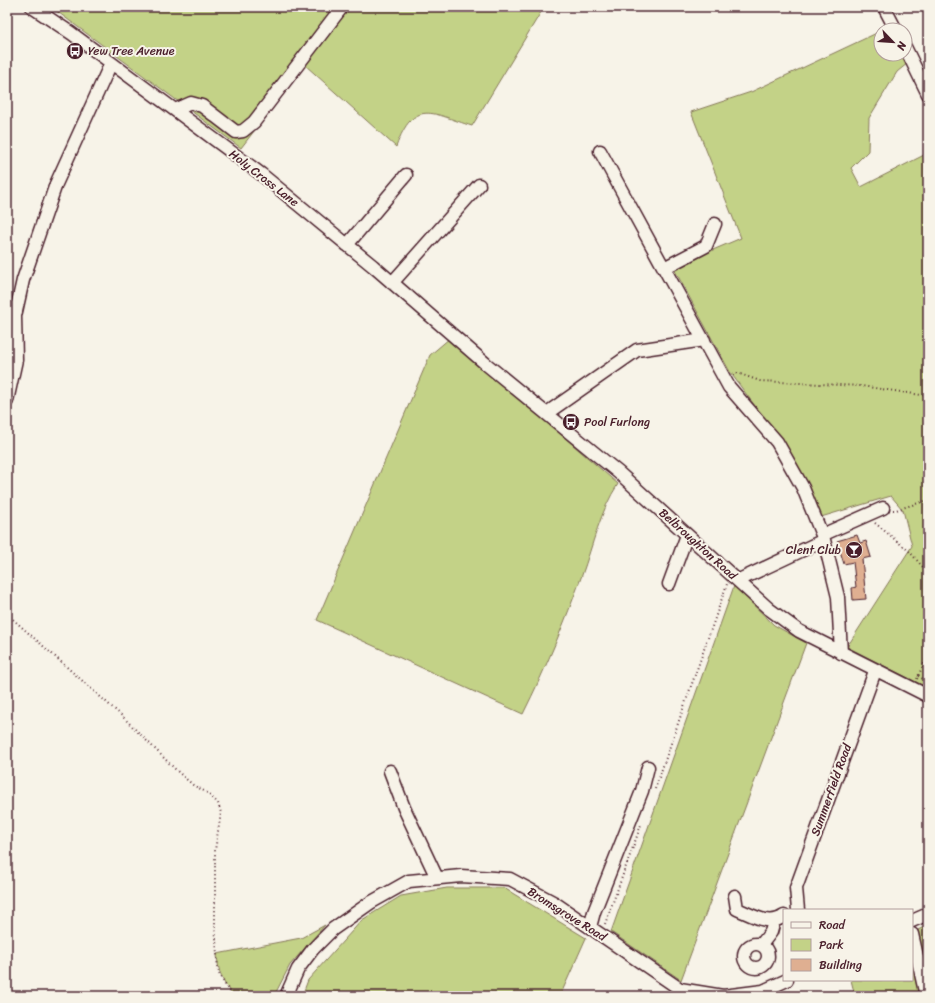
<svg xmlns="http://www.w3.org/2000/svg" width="935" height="1003" font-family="Sriracha,sans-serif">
  <rect width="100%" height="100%" fill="#f7f3e8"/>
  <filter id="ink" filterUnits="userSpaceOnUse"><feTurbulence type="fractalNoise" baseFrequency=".025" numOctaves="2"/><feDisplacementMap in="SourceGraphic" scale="8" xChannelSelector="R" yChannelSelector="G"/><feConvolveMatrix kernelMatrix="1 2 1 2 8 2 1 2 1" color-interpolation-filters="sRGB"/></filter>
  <g filter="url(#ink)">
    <path fill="#c3d287" stroke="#867859" d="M51 7H541V12L472 126C433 114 414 97 396 147L305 65 241 148Z
      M881 31V54H904L908 63 897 72 869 118 868 151 851 168 861 187 928 153V688L847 647 912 546 903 510 891 496 821 517 794 459 730 372 673 267 741 238 691 112 751 92Z
      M450 338 618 484C600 511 593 545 582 575 565 622 546 668 523 714L317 620 430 355Z
      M734 586 774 625 806 643 681 980 611 932Z
      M447 888H504L586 938 560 996H302L308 980 362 920 401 896Z
      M325 925 290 965 274 996H234C222 983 218 971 217 954L301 938Z
      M928 925V996H855L851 980H912V933Z"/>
    <path fill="#dfaf91" stroke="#4a1f2b" d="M857 535 860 543 866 541 871 557 862 559 866 599 853 600 852 588 856 587 853 562 844 564 837 541Z"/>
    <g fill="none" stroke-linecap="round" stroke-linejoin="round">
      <defs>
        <path id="minor" d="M32 7 71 33 261 174 373 266 486 364 619 473 769 609 799 631 928 696
          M884 7 896 30
          M905 47 928 94
          M175 110 191 103 202 106 236 132 243 131 254 122 342 7
          M600 151 729 387 777 442 803 488 824 540 838 597 841 653
          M347 245 406 175
          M664 268 706 246 715 224
          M392 283 479 185
          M7 401 16 360 15 316 23 280 56 184 111 63
          M547 413 637 350 704 340
          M822 535 883 508
          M739 580 824 540
          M669 584 687 535
          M390 771 404 808 437 878
          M735 896 737 909C752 915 770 927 784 916
          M798 910 796 888 875 671
          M912 921 928 914
          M590 927 594 912 642 791 648 767
          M912 934 926 996
          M744 956a12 12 0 1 1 24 0a12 12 0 1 1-24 0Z
          M761 945 771 932 774 921
          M286 996 298 969 313 949 333 929 370 903 409 881 461 876 510 879 553 902 680 989 723 996 763 991 787 980"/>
      </defs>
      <use href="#minor" stroke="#4a1f2b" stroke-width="15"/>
      <path stroke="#4a1f2b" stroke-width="2" stroke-dasharray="1 3" stroke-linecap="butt" d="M733 374 737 373 760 381 861 386 928 396
        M893 510H896L928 500
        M875 523 909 551 928 573
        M7 614 122 716 177 771 193 785 206 792 218 803 221 813 215 850V922L218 972 227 988 234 996
        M918 676 928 682
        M917 679 928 654
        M655 789 727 584
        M605 924 641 825"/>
      <use href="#minor" stroke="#f7f3e8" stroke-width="12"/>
    </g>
  </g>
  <defs>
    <symbol id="bus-disc" viewBox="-11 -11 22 22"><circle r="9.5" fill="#4a1f2b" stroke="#f7f3e8"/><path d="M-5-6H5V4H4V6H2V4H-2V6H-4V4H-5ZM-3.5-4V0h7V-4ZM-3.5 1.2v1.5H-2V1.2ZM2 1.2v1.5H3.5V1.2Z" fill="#fff"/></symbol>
    <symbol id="bar-disc" viewBox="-11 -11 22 22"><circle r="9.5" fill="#4a1f2b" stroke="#f7f3e8"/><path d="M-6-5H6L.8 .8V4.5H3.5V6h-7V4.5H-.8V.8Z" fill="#fff"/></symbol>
  </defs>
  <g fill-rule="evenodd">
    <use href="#bus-disc" x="65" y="41" width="20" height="20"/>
    <use href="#bus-disc" x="561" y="412" width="20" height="20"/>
    <use href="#bar-disc" x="844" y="540" width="20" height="20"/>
  </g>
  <g text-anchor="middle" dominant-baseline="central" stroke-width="4" stroke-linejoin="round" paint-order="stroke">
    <g font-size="12" fill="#4a1f2b" stroke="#f7f3e8" text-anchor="start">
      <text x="88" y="51">Yew Tree Avenue</text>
      <text x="584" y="422">Pool Furlong</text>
      <text x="841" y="550" text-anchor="end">Clent Club</text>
    </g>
    <g font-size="12" fill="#4a1f2b" stroke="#f7f3e8">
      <text transform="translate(264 178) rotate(38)">Holy Cross Lane</text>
      <text transform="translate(698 544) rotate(42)">Belbroughton Road</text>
      <text transform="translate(831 790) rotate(-70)">Summerfield Road</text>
      <text transform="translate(567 914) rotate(32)">Bromsgrove Road</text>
    </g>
  </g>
  <rect width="935" height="1003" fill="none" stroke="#f7f3e8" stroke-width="24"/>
  <rect x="12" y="12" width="911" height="979" fill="none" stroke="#4a1f2b" stroke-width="1.5" filter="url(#ink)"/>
  <rect x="783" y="909" width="130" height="72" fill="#f7f3e8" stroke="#b29e9c"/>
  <rect x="791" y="922" width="20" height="6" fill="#f7f3e8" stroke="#b29e9c"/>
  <text x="819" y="929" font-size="12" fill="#4a1f2b">Road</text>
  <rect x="791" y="939" width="20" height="12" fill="#c3d287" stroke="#b29e9c"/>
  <text x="819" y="949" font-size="12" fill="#4a1f2b">Park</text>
  <rect x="791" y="959" width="20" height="12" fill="#dfaf91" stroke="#b29e9c"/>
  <text x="819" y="969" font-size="12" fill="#4a1f2b">Building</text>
  <g transform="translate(893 42) rotate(115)"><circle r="19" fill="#f7f3e8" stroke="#b29e9c"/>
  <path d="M0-3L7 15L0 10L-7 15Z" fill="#4a1f2b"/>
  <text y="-6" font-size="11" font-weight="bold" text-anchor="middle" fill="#4a1f2b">N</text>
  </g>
</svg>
